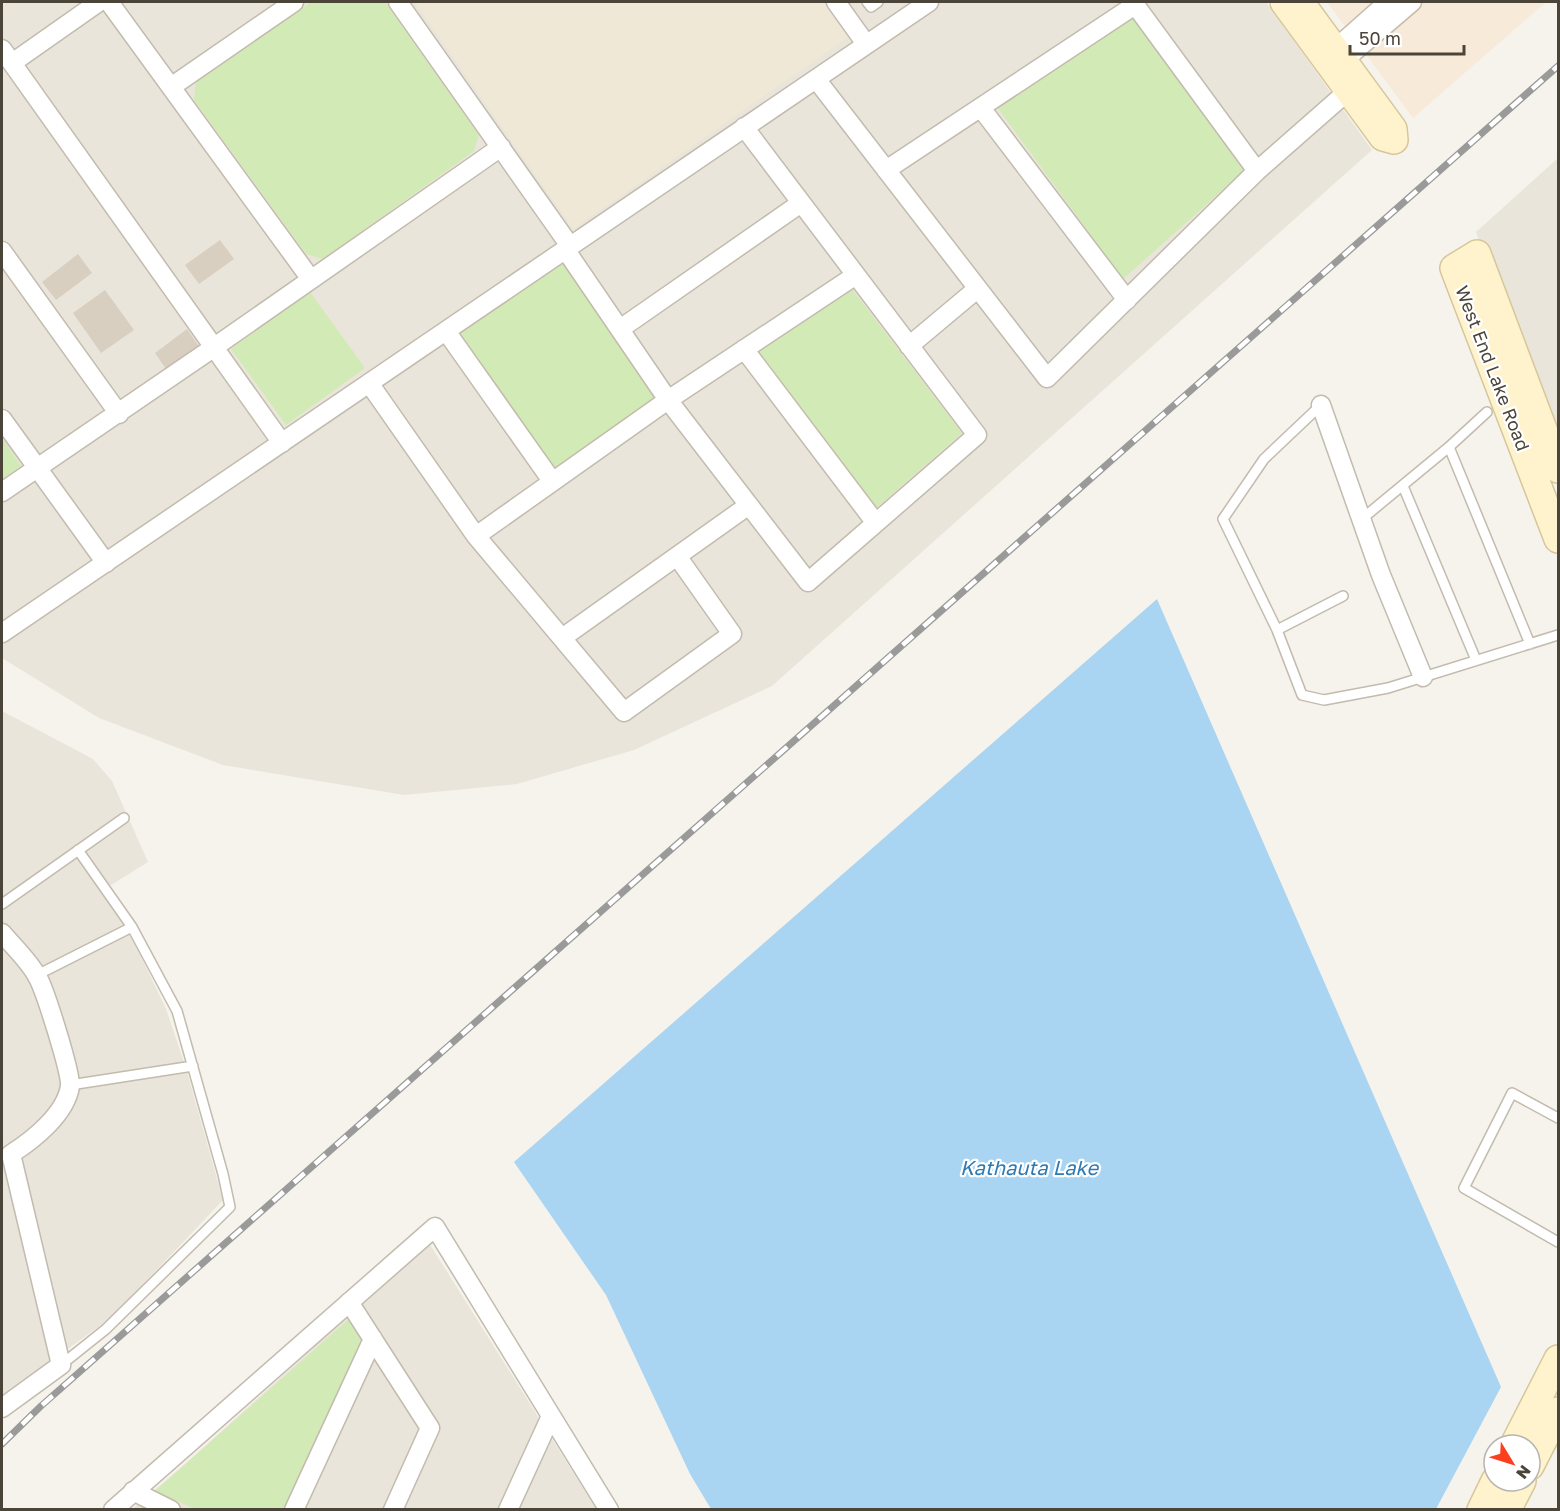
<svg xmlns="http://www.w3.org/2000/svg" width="1560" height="1511" font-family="'Golos Text',sans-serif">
  <rect width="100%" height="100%" fill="#f6f3ec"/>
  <path fill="#eae5da" d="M2 2H1266L1372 150 772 686 634 750 517 784 404 795 223 765 99 718 2 658Z
    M1558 158V440L1476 232Z
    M2 711 93 759 112 781 148 862 108 887 166 1009 186 1068 223 1200 113 1316 2 1397Z
    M429 1243 596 1509 131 1510 185 1464Z"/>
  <path fill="#f7ead8" d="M1327 2H1546L1413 118Z"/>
  <path fill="#efe8d6" d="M415 2H827L851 35 573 229Z"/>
  <path fill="#d2eab5" d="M311 2H385L479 135 474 151 323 259 306 254 194 100 196 82Z
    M1133 18 1244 171 1123 279 997 107Z
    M563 261 657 397 554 470 459 334Z
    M852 289 962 433 876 508 755 352Z
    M310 292 365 368 286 425 231 349Z
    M2 438 21 466 2 479Z
    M350 1318 362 1338 285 1509H195L155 1491Z"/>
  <path fill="#a9d4f2" d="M1157 599 1501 1387 1436 1509H711L690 1474 606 1295 514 1162Z"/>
  <path fill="#d8cfc1" d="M220 240 234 259 199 284 185 265Z
    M78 254 92 273 56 300 42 282Z
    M105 290 134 330 101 353 73 313Z
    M187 329 199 346 166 369 155 353Z"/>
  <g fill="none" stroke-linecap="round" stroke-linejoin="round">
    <defs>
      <path id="lane" d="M867 2 871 7 878 2
        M1321 405 1264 459 1223 519 1277 630 1302 695 1324 700 1388 688 1558 635
        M1449 447 1530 644
        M1403 486 1476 660
        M1363 518 1449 447 1487 412
        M1277 630 1343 596
        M78 850 132 927
        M2 904 124 818
        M37 975 132 927 177 1011 223 1174 230 1207 106 1329 61 1365
        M70 1085 193 1066
        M1558 1118 1512 1093 1464 1188 1558 1242"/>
      <path id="street" d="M109 2 310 278
        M398 2 570 246
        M836 2 866 44
        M1133 2 1257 171
        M2 49 282 443
        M1330 58 1335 49 1388 2
        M1333 62 1343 61 1412 2
        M12 63 99 2
        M816 79 1047 378 1257 171 1356 84
        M171 87 294 2
        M981 108 1127 300
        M886 170 1135 5
        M565 249 668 400 808 582 977 435 744 127
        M2 251 119 414
        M620 329 801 203
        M446 331 552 481
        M909 346 977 289
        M744 349 875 522
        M369 383 476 536 624 712 732 634 677 556
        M1321 405 1381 575 1423 677
        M2 419 106 563
        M2 492 213 348 501 147
        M476 536 668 400 856 275
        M2 633 929 2
        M562 638 749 505
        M2 933C13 946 29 961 37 976 45 989 71 1073 70 1086 66 1114 33 1140 11 1154L61 1365 2 1408
        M349 1302 430 1428 393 1510
        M133 1491 171 1510
        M113 1510 435 1227 609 1510
        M294 1510 373 1339
        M508 1510 551 1416"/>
      <path id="secondary" d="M1284 2 1383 137 1394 140 1393 129 1300 2
        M1558 469 1477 254 1454 268 1558 539
        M1514 1445 1558 1359
        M1530 1466 1558 1411
        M1481 1510 1495 1481
        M1507 1510 1522 1481"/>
    </defs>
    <use href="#lane" stroke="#c2bbae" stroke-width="12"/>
    <use href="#street" stroke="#c2bbae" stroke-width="21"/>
    <use href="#secondary" stroke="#d6c79b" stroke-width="30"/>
    <use href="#lane" stroke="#fff" stroke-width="9"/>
    <use href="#street" stroke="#fff" stroke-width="18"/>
    <use href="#secondary" stroke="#fff3cd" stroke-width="27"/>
    <defs>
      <path id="rail" d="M2 1444 41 1406 1558 66"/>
    </defs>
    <use href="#rail" stroke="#9a9a9a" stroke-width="7"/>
    <use href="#rail" stroke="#fff" stroke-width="4.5" stroke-dasharray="14" stroke-linecap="butt"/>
  </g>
  <g text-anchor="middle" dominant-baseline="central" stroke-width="4.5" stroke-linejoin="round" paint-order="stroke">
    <g font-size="18" fill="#4b4439" stroke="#fff">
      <text transform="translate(1493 368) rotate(69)">West End Lake Road</text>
    </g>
    <g font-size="20" font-style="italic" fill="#2e7ab2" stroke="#fff">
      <text x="1029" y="1167">Kathauta Lake</text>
    </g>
  </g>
  <rect width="1560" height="1511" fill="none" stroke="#4b4439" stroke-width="6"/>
  <g transform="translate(1512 1463) rotate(128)"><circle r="28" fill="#ffffff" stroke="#b7b4b0" stroke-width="1.5"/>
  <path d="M0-4.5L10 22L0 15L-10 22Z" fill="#fc3f1d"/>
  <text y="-9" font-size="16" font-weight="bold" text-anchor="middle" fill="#4b4439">N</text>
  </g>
  <path d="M1350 45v9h114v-9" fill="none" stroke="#4b4439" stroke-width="3"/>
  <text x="1359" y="45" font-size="18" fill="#4b4439" stroke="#ffffff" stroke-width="4.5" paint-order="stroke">50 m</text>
</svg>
